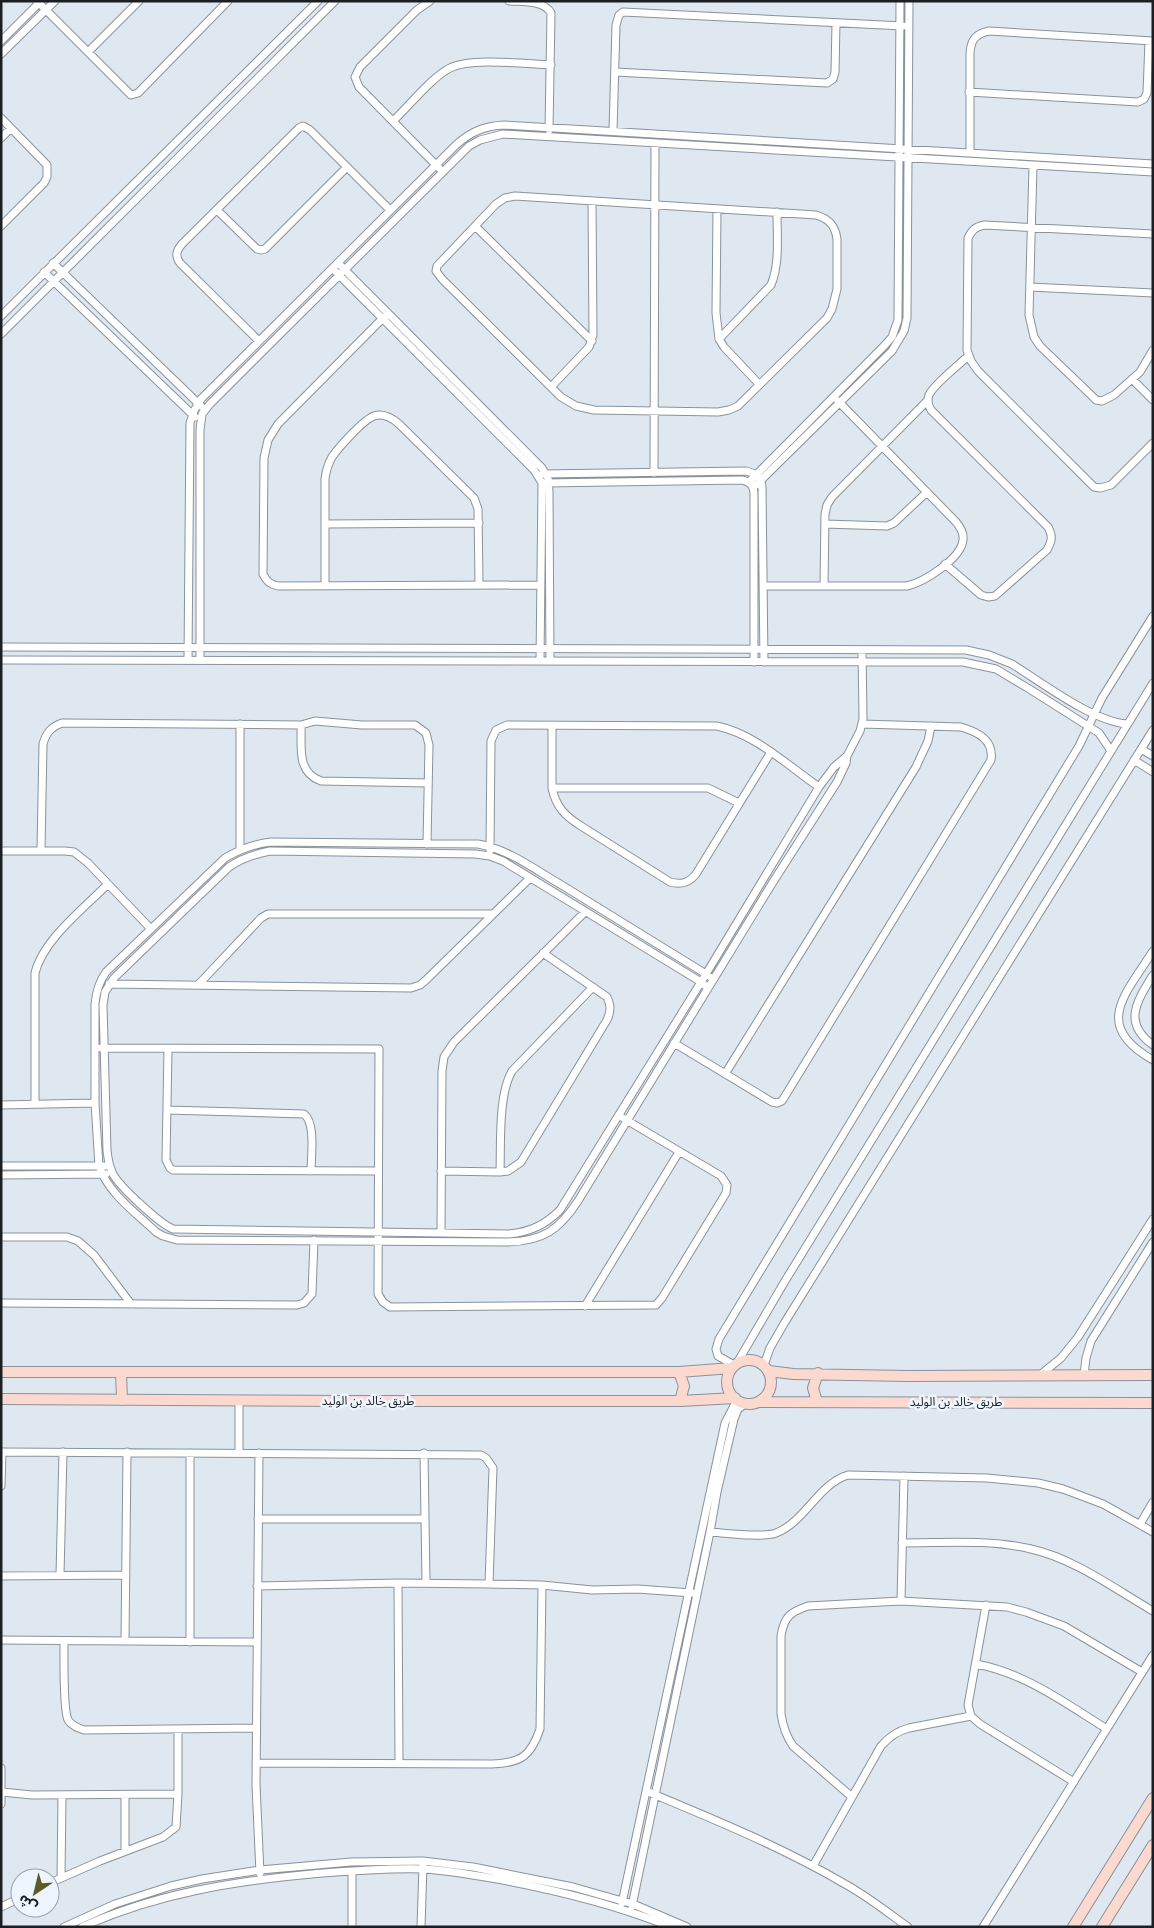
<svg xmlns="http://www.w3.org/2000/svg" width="1154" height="1928" font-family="'Nunito Sans','Noto Sans Arabic',sans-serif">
  <rect width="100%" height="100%" fill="#dfe8f1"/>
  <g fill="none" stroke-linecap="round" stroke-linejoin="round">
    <defs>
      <path id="street" d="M37 1 131 95 138 93 228 1
        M430 1 417 10 360 67 355 77 359 87 439 168
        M509 1C523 2 544 0 551 13L549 130
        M1 41 41 1
        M88 52 139 1
        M1 54 55 1
        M615 72 827 83 833 79 835 72 836 23
        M969 92 1138 102 1144 99 1147 93 1149 41
        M1 118 47 165V177L44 183 1 226
        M393 121C409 106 432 77 450 68 472 57 525 64 551 65
        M613 131 616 25 619 15 623 12 903 26
        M1 138 11 128
        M970 153V53C971 40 975 34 989 31L1153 41
        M1033 166 1029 315 1034 337 1040 346 1091 395 1096 400 1102 401 1114 395 1140 372 1153 350
        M515 196 816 215C829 219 835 225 837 239V289L832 309 827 318 738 406 729 410 718 412 594 410 576 406 561 397 442 279 436 271 437 266 496 204 505 198Z
        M717 209 716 313 719 339 724 347 759 384
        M217 210 257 249 261 250 265 249 347 167
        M475 226 592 341
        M1153 234 984 225C975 227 972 230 968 238L967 350 971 361 978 371 1094 487 1100 488 1111 485 1153 443
        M53 263 201 406
        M341 266 542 468 548 478 549 492 550 661
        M44 272 195 417
        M336 272 534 470 542 483 540 661
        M1030 287 1153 293
        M388 313 278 424 268 440 264 458 263 574C267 582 270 584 278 586L541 585
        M1 316 318 1
        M1 334 335 1
        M719 339 771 285C780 263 777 236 777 212
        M259 341 180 263C175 256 176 251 182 244L299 128 303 126 310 130 390 210
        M1132 379 1153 400
        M551 387 589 347 593 335 592 201
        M654 473 655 143
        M542 474 746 471C757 474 761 476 762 487L764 662
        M749 482 885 345 892 337 898 320 900 1
        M544 483 742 480C751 482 754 486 754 495V662
        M754 487 892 351 904 331 907 318 909 1
        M325 524 479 523
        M825 524 887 526 894 523 927 492
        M945 564 981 595 988 597 995 596 1047 550C1052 541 1053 536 1048 527L931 410C928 405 927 400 929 395 933 385 960 364 968 356
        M325 586V479C326 471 328 464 332 457 339 447 363 420 374 416 383 413 392 418 399 424L474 498 478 509 479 585
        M763 586H907C924 582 961 559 963 540 964 533 961 528 956 522L838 401
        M824 586 825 514 827 505 832 497 928 400
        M1 647 966 650 989 655 1012 664C1044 684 1092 721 1127 724
        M1 660 963 662 996 669 1031 690 1099 733 1111 751
        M188 660 190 423 194 411 201 399 457 144C472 131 485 126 504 125L1153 164
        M200 660V430L202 414 210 404 469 146 480 140 503 134 1153 172
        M240 724V849
        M301 725C302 747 296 772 321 781L428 783
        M552 725V788C556 807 565 816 581 826L670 882C681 885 689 883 696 874L771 752
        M1141 749 1153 756
        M847 756 860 731 863 719 862 650
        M1134 760 1153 772
        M552 788H708L739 803
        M41 850 43 744C46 733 51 727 62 723L301 725 315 721 362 725H415L426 733 429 745 427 844
        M490 850 491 741 496 730 507 725 717 726C755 734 787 765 819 787
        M1 851H65L74 852 88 863 151 929
        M1153 951C1125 995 1092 1026 1153 1060
        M1153 975C1137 1001 1122 1023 1153 1045
        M109 984 411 988 420 985 426 980 530 878
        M198 985 261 918 268 914H493
        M708 988 701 982 503 861 490 856 475 854 270 851C254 854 242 858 229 867L114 978 105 992 103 1005 107 1151C108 1159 109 1167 113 1174 119 1186 160 1224 173 1229L509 1234C530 1232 545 1225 560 1210L701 982 706 974 819 787 834 767 847 756 846 763 837 782 773 882 578 1201C559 1230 543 1241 508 1242L177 1240 163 1236 156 1232C136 1213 108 1193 99 1166L95 1103V1004C96 991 99 982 106 972L225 858C240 849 253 844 271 842L478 844C508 849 534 869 560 884 609 914 657 944 706 974L713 979
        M674 1043 772 1102 777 1103 782 1101 991 760C994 740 978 732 961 727L862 724
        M101 1048 379 1049 378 1294 383 1302 390 1307 656 1305 662 1298 726 1193 727 1185 721 1176 623 1118
        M168 1049 166 1160 170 1168 173 1170 378 1171
        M725 1074 916 767 928 741 931 726
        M35 1104V973C43 940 84 908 108 884
        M1 1105 95 1103
        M167 1110 304 1114C316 1123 311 1157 311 1171
        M1 1166H109
        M441 1171 500 1172 508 1171 521 1162 607 1020C611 1011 611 1006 607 997L543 953
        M500 1172C501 1144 498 1095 512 1071L593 987
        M1 1175 106 1174
        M441 1233 442 1071 444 1057 454 1042 585 912
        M1 1237H67L78 1241 94 1255 131 1304
        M1 1303 297 1305 304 1303 312 1294 314 1240
        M585 1306 679 1152
        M737 1363 785 1281 1153 683
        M734 1365 718 1356 716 1349 719 1339 1079 746 1102 698 1153 616
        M764 1365 770 1348 785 1322 1153 730
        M1040 1375 1061 1358 1078 1337 1153 1219
        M1084 1375 1086 1358 1091 1341 1153 1242
        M1 1452 481 1455 486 1458 493 1468 489 1584
        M239 1453V1401
        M259 1453 256 1785 260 1873
        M424 1453 426 1583
        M1 1486 2 1452
        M258 1519H425
        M1140 1524 1153 1502
        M710 1532C725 1533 763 1538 776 1533 805 1522 818 1484 848 1475L987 1478 1038 1483 1063 1489 1103 1504 1153 1532
        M902 1543C945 1543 989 1539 1031 1549 1073 1558 1115 1589 1153 1611
        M60 1575 63 1452
        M1 1576 126 1575
        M398 1583 399 1763
        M257 1586 398 1583 489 1584 542 1585 592 1590 638 1589 692 1593
        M901 1601 904 1476
        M986 1605 968 1705 971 1716 980 1724 1074 1782
        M1 1640 257 1642
        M64 1641C64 1655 63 1709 68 1720 72 1726 78 1728 84 1730L256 1728
        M125 1641 127 1452
        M190 1642V1453
        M976 1664C1025 1673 1065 1703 1107 1729
        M256 1763 492 1764C521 1763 531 1756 540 1729L542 1585
        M1 1768V1804
        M646 1791C713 1819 782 1847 845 1884 867 1896 887 1912 908 1927
        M2 1792 32 1795 178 1794
        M125 1795V1851
        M852 1797 793 1746C786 1736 783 1727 781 1714V1636C784 1617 790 1612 808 1606L901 1601 1007 1607 1026 1612 1064 1626 1142 1672
        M813 1866 881 1746C889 1737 897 1731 909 1728L971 1716
        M61 1878 62 1795
        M50 1883 100 1861 163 1837 176 1827 178 1794V1729
        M622 1903 725 1423 737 1400
        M632 1906 710 1532 717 1492 734 1419 738 1409 745 1404
        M1 1907 20 1898
        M64 1927 115 1904 171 1886 202 1879 260 1870 351 1862 423 1861 473 1867 573 1887 633 1904 687 1927
        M82 1927C155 1894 233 1881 312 1874 349 1871 385 1868 422 1869 447 1870 472 1875 497 1879 556 1890 615 1904 671 1927
        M352 1927V1871
        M421 1927 423 1865
        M983 1927 1153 1655"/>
      <path id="secondary" d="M727 1382a22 22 0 1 1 44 0a22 22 0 1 1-44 0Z
        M769 1371 793 1374 908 1376 1153 1375
        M1 1372H679L732 1368
        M121 1372 122 1400
        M679 1372 684 1386 680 1401
        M1 1399 360 1401H680L735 1398
        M760 1402 1153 1403
        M817 1402 813 1388 818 1373
        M1073 1927 1153 1798
        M1102 1927 1153 1845"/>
    </defs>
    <use href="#street" stroke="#8a929b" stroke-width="9"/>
    <use href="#secondary" stroke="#8a929b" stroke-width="12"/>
    <use href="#street" stroke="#fff" stroke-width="7"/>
    <use href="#secondary" stroke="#fcd9ce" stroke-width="10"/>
  </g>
  <g text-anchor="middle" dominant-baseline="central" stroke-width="5" stroke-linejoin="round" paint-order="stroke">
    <g font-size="12" fill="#1b1e22" stroke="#edf5ff">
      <text x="368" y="1401">طريق خالد بن الوليد</text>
      <text x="956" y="1402">طريق خالد بن الوليد</text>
    </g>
  </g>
  <rect width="1154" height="1928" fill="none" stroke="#1b1e22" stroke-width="5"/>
  <g transform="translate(35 1893) rotate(215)"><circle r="24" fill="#edf5ff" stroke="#999fa7"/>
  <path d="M0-4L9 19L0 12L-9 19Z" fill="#5c5a27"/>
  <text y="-8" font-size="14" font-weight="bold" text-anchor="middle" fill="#1b1e22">ش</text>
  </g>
</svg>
